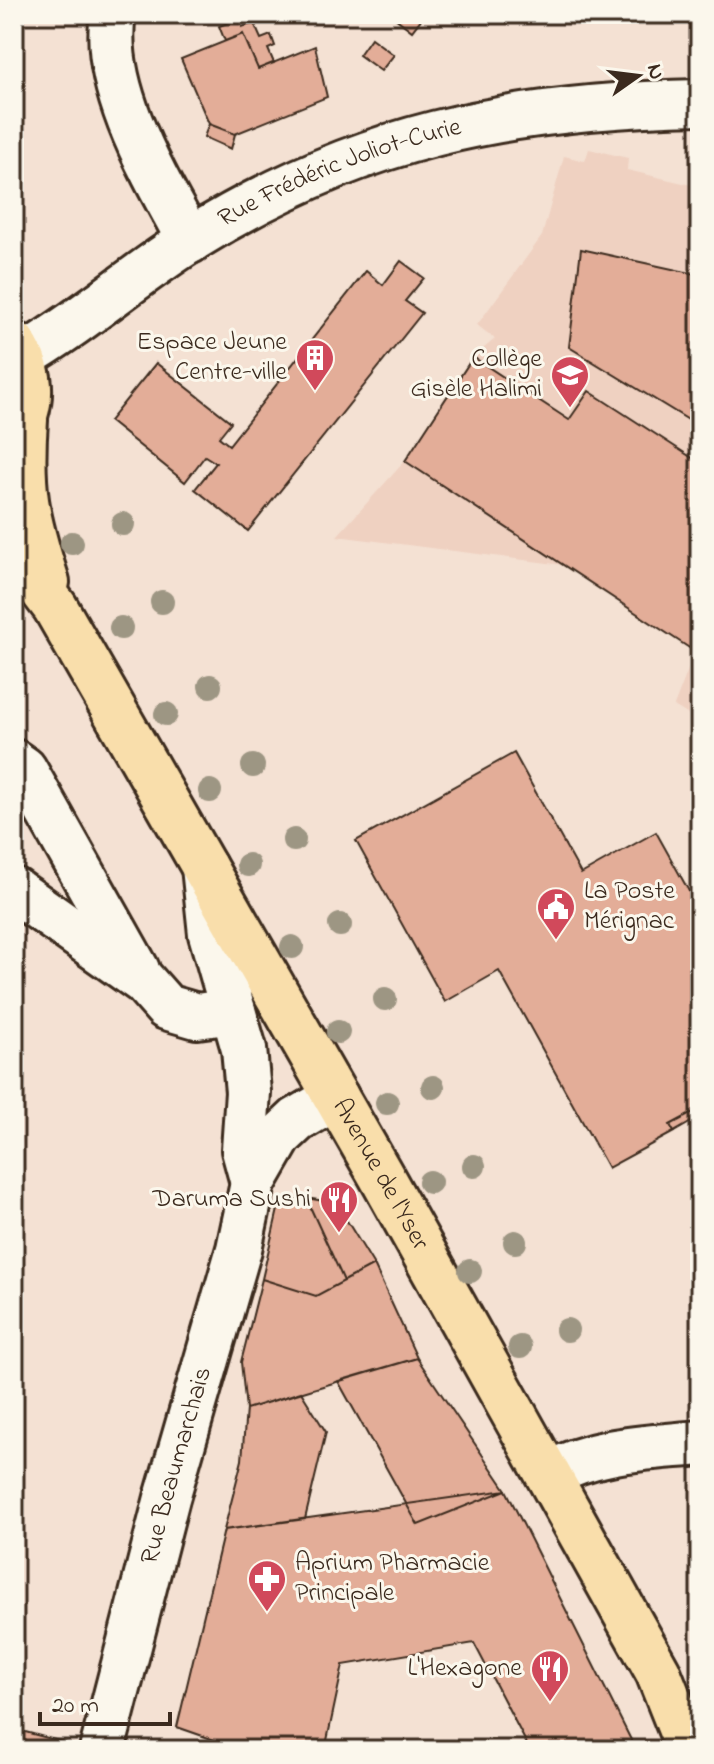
<svg xmlns="http://www.w3.org/2000/svg" width="714" height="1764" font-family="'Indie Flower',sans-serif">
  <rect width="100%" height="100%" fill="#f4e1d3"/>
  <filter id="ink" filterUnits="userSpaceOnUse"><feTurbulence type="fractalNoise" baseFrequency=".0125" numOctaves="2"/><feDisplacementMap in="SourceGraphic" scale="16" xChannelSelector="R" yChannelSelector="G"/><feConvolveMatrix kernelMatrix="1 2 1 2 8 2 1 2 1" color-interpolation-filters="sRGB"/></filter>
  <g filter="url(#ink)">
    <path fill="#efd1c1" d="M589 149 628 158 627 170 700 187V722L674 706 695 652 563 565 337 536 405 461 473 357 495 339 477 325 542 236 564 156 585 161Z"/>
    <path fill="#e3ad98" stroke="#3b2a1e" stroke-width="2" d="M390 14H425L412 31Z
      M239 19 242 27 254 23 261 39 271 35 275 46 268 49 274 63 258 69 243 34 225 41 219 26Z
      M243 34 258 69 315 46 327 97 235 134 209 124 181 59Z
      M371 38 394 55 381 71 359 55Z
      M209 124 235 134 231 149 204 137Z
      M581 249 700 275V427L569 347Z
      M401 261 424 278 405 301 422 313 248 531 195 489 216 463 205 456 185 482 109 421 156 363 231 422 219 437 229 445 366 271 383 285Z
      M473 357 569 420 589 391 700 463V655L405 461Z
      M514 753 581 874 656 832 700 911V1109L670 1125 674 1132 608 1168 499 971 445 1002 356 841Z
      M700 1109V1117L674 1132 670 1125Z
      M306 1198 336 1203 374 1265 344 1281Z
      M306 1198 344 1281 316 1296 262 1279 279 1205Z
      M374 1265 417 1358 246 1409 241 1362 262 1279 316 1296Z
      M417 1358 506 1490 418 1525 338 1381Z
      M301 1392 326 1432 305 1519 224 1530 242 1460 246 1409Z
      M506 1490 636 1750H530L474 1643 343 1665 325 1750H243L177 1727 224 1530Z
      M14 1729 74 1745 72 1750H14Z"/>
    <g fill="none" stroke-linecap="round" stroke-linejoin="round">
      <defs>
        <g id="minor">
          <path d="M113 14C101 88 155 177 190 241"/>
          <path id="s1" d="M22 357C82 322 133 276 192 239 357 136 508 106 700 102"/>
          <path d="M14 762 24 769 137 970"/>
          <path d="M204 867 211 934 244 1049 248 1092 244 1150 253 1183"/>
          <path d="M14 890 144 982 166 1007 197 1016 233 1011"/>
          <path d="M549 1474C597 1448 647 1448 700 1443"/>
          <path id="s2" d="M102 1750 167 1498 239 1249 253 1183 280 1136 297 1120 336 1097"/>
        </g>
        <g id="major">
          <path d="M14 344C35 376 33 407 14 439"/>
          <path d="M25 420C20 488 26 517 47 582"/>
          <path id="s3" d="M14 553 55 607 380 1174 658 1672 689 1750"/>
        </g>
      </defs>
      <use href="#minor" stroke="#3b2a1e" stroke-width="50"/>
      <use href="#major" stroke="#3b2a1e" stroke-width="50"/>
      <use href="#minor" stroke="#fbf7ec" stroke-width="44"/>
      <use href="#major" stroke="#f9deab" stroke-width="44"/>
    </g>
    <g fill="#9d9683">
      <circle cx="123" cy="524" r="12"/>
      <circle cx="72" cy="543" r="12"/>
      <circle cx="162" cy="602" r="12"/>
      <circle cx="121" cy="628" r="12"/>
      <circle cx="210" cy="686" r="12"/>
      <circle cx="166" cy="714" r="12"/>
      <circle cx="253" cy="766" r="12"/>
      <circle cx="210" cy="791" r="12"/>
      <circle cx="294" cy="840" r="12"/>
      <circle cx="248" cy="865" r="12"/>
      <circle cx="340" cy="925" r="12"/>
      <circle cx="292" cy="947" r="12"/>
      <circle cx="385" cy="999" r="12"/>
      <circle cx="338" cy="1032" r="12"/>
      <circle cx="433" cy="1087" r="12"/>
      <circle cx="387" cy="1103" r="12"/>
      <circle cx="474" cy="1166" r="12"/>
      <circle cx="430" cy="1182" r="12"/>
      <circle cx="515" cy="1242" r="12"/>
      <circle cx="470" cy="1271" r="12"/>
      <circle cx="567" cy="1330" r="12"/>
      <circle cx="520" cy="1347" r="12"/>
    </g>
  </g>
  <defs>
    <symbol id="building-pin" viewBox="-11 -11 22 30"><path d="M0 17L-7.5 6A9.5 9.5 0 1 1 7.5 6Z" fill="#d1495b" stroke="#fbf7ec"/><path d="M-4-6H4V6H1V3H-1V6H-4ZM-2.5-4.3h1.7v1.8h-1.7ZM.8-4.3h1.7v1.8H.8ZM-2.5-1h1.7V.8h-1.7ZM.8-1h1.7V.8H.8Z" fill="#fff"/></symbol>
    <symbol id="school-pin" viewBox="-11 -11 22 30"><path d="M0 17L-7.5 6A9.5 9.5 0 1 1 7.5 6Z" fill="#d1495b" stroke="#fbf7ec"/><path d="M0-5L7-2L0 1L-7-2ZM-4 1L0 2.5L4 1V4Q0 6-4 4Z" fill="#fff"/></symbol>
    <symbol id="civic-pin" viewBox="-11 -11 22 30"><path d="M0 17L-7.5 6A9.5 9.5 0 1 1 7.5 6Z" fill="#d1495b" stroke="#fbf7ec"/><path d="M-.6-6.5H3V-4.5H.6V-3L4-1V1h2V6H-6V1h2V-1L-.6-3ZM-1.2 2.5V6h2.4V2.5Z" fill="#fff"/></symbol>
    <symbol id="restaurant-pin" viewBox="-11 -11 22 30"><path d="M0 17L-7.5 6A9.5 9.5 0 1 1 7.5 6Z" fill="#d1495b" stroke="#fbf7ec"/><path d="M-5-6h1v4h1v-4h1v4h1v-4h1v5L-1.5 .5V6h-2V.5L-5-1ZM5-6V6H3V1.5H1.5Q1.5-4 5-6Z" fill="#fff"/></symbol>
    <symbol id="pharmacy-pin" viewBox="-11 -11 22 30"><path d="M0 17L-7.5 6A9.5 9.5 0 1 1 7.5 6Z" fill="#d1495b" stroke="#fbf7ec"/><path d="M-2-6h4v4h4v4h-4v4h-4v-4h-4v-4h4Z" fill="#fff"/></symbol>
  </defs>
  <g fill-rule="evenodd">
    <use href="#building-pin" x="293" y="336" width="44" height="60"/>
    <use href="#school-pin" x="548" y="353" width="44" height="60"/>
    <use href="#civic-pin" x="534" y="885" width="44" height="60"/>
    <use href="#restaurant-pin" x="317" y="1178" width="44" height="60"/>
    <use href="#pharmacy-pin" x="245" y="1557" width="44" height="60"/>
    <use href="#restaurant-pin" x="528" y="1647" width="44" height="60"/>
  </g>
  <g text-anchor="middle" dominant-baseline="central" stroke-width="6" stroke-linejoin="round" paint-order="stroke">
    <g font-size="26" fill="#3b2a1e" stroke="#fbf7ec">
      <text stroke="none"><textPath href="#s1" startOffset="370">Rue Frédéric Joliot-Curie</textPath></text>
      <text stroke="none"><textPath href="#s3" startOffset="722">Avenue de l'Yser</textPath></text>
      <text stroke="none"><textPath href="#s2" startOffset="294">Rue Beaumarchais</textPath></text>
    </g>
    <g font-size="26" fill="#3b2a1e" stroke="#fbf7ec" text-anchor="end">
      <text x="287" y="343">Espace Jeune<tspan x="287" dy="30">Centre-ville</tspan></text>
      <text x="542" y="360">Collège<tspan x="542" dy="30">Gisèle Halimi</tspan></text>
      <text x="584" y="892" text-anchor="start">La Poste<tspan x="584" dy="30">Mérignac</tspan></text>
      <text x="311" y="1200">Daruma Sushi</text>
      <text x="295" y="1564" text-anchor="start">Aprium Pharmacie<tspan x="295" dy="30">Principale</tspan></text>
      <text x="522" y="1669">L'Hexagone</text>
    </g>
  </g>
  <rect width="714" height="1764" fill="none" stroke="#fbf7ec" stroke-width="48"/>
  <rect x="24" y="24" width="666" height="1716" fill="none" stroke="#3b2a1e" stroke-width="3" filter="url(#ink)"/>
  <g transform="translate(638 76) rotate(76)" stroke="#fbf7ec" stroke-width="6" paint-order="stroke">
  <path d="M0-6L14 30L0 20L-14 30Z" fill="#3b2a1e"/>
  <text y="-12" font-size="22" font-weight="bold" text-anchor="middle" fill="#3b2a1e">N</text>
  </g>
  <path d="M40 1712v12h130v-12" fill="none" stroke="#3b2a1e" stroke-width="4"/>
  <text x="52" y="1712" font-size="24" fill="#3b2a1e" stroke="#fbf7ec" stroke-width="6" paint-order="stroke">20 m</text>
</svg>
